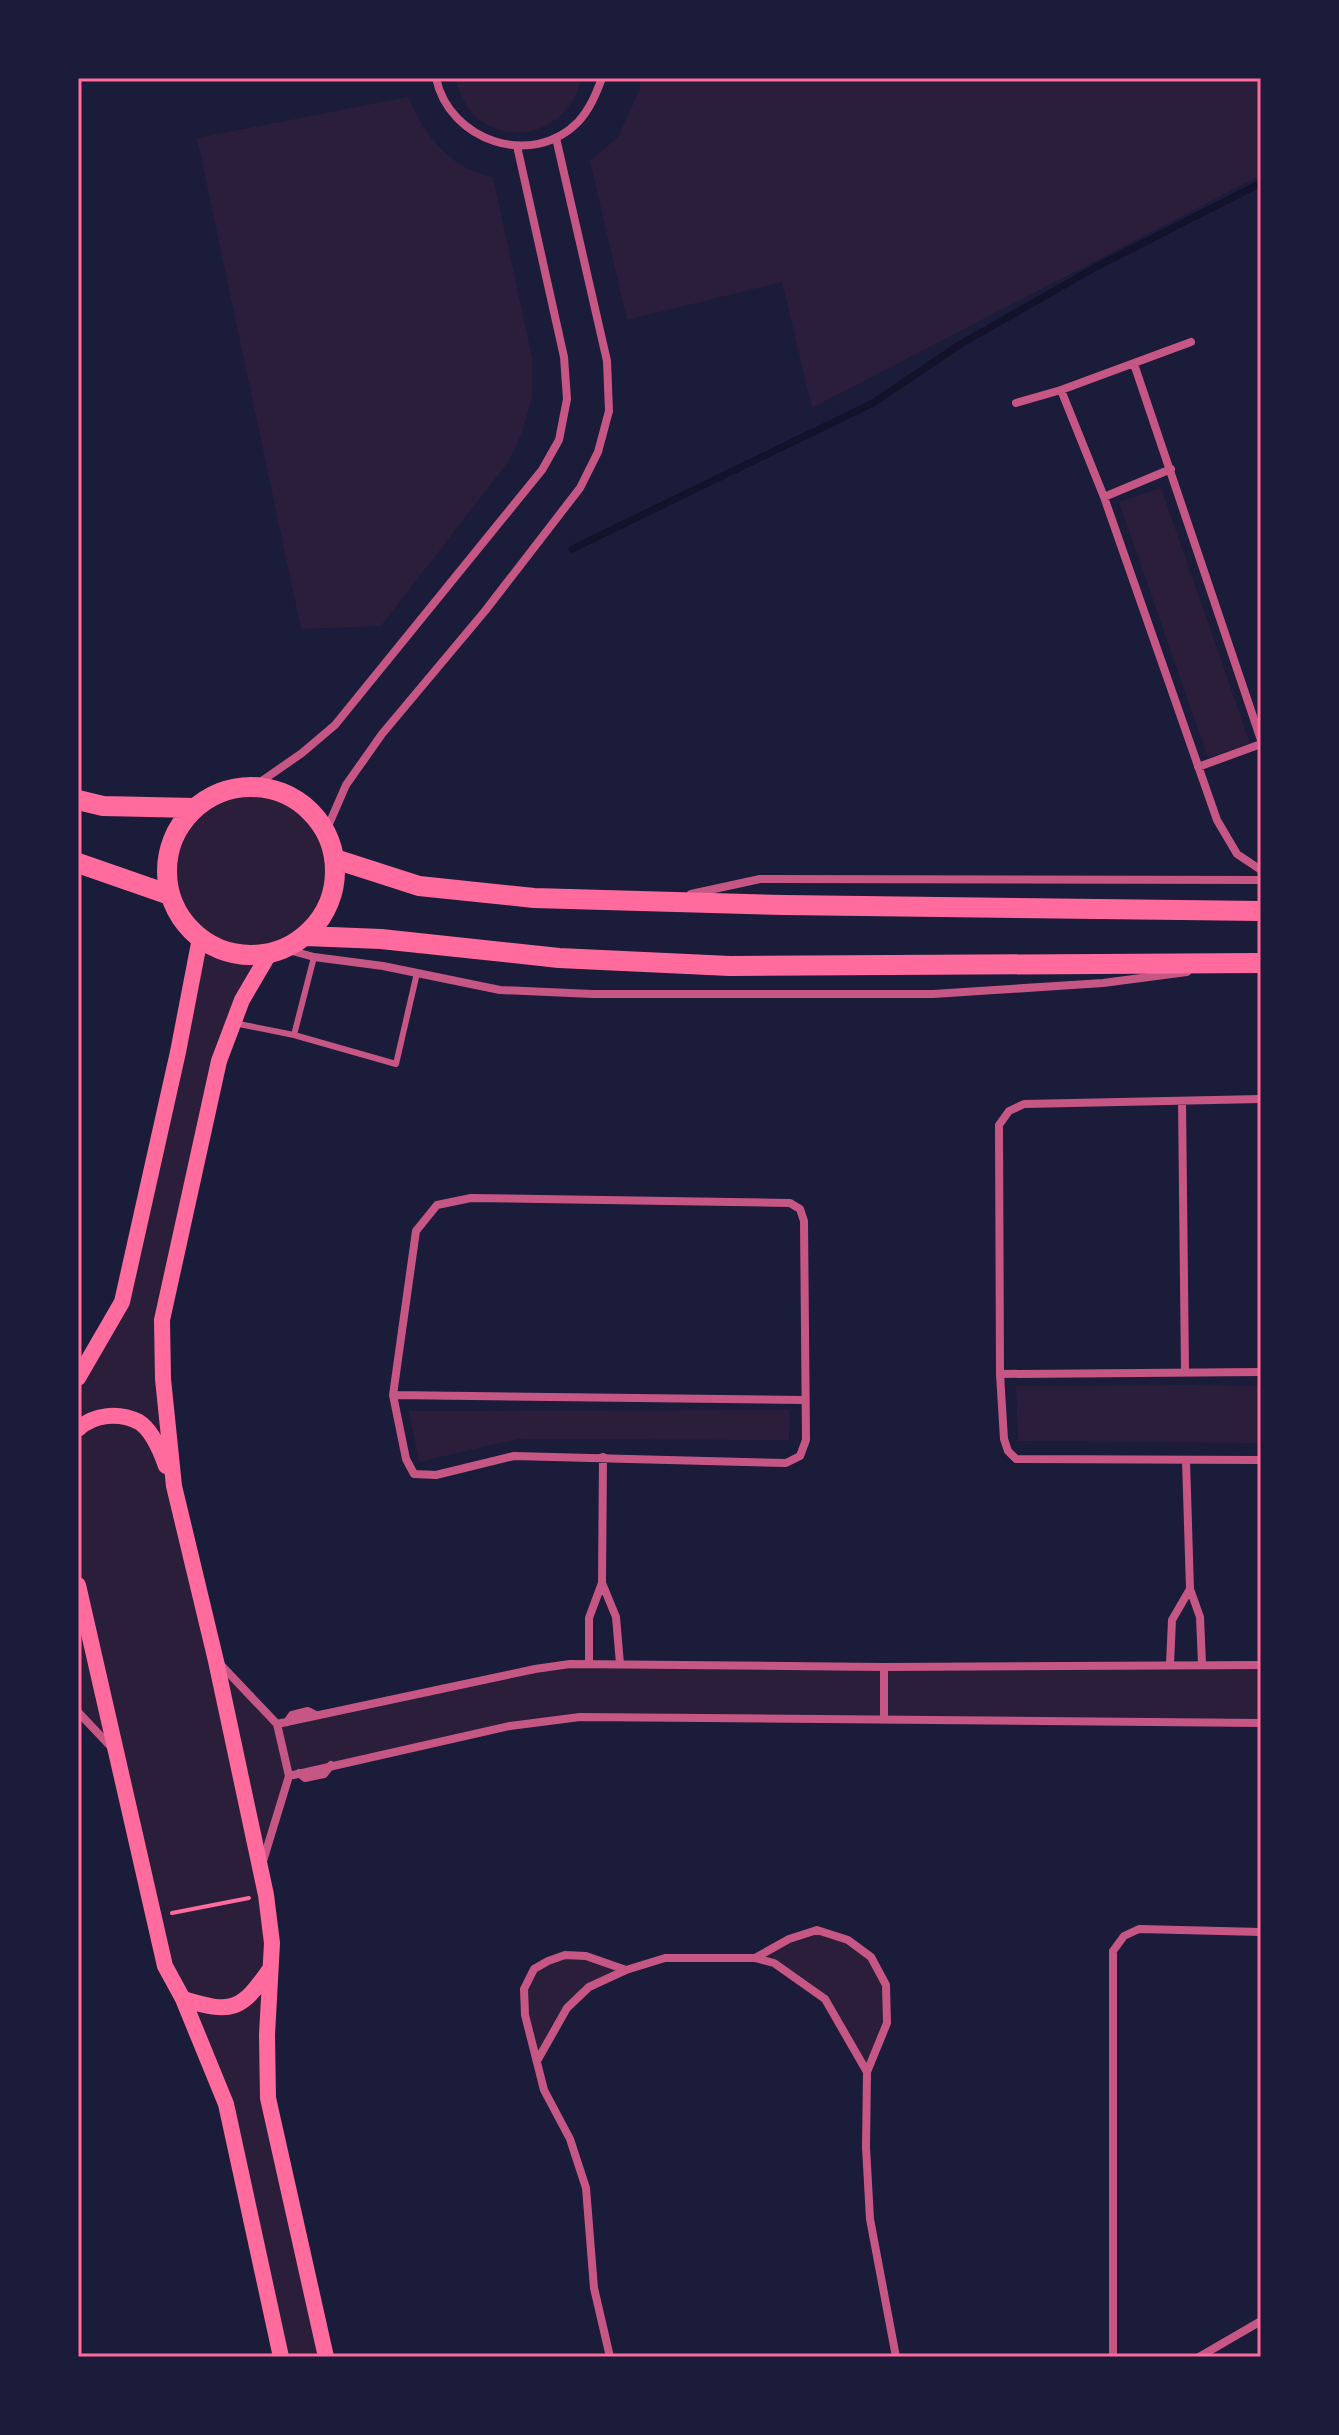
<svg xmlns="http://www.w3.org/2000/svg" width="1339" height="2435" font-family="Commissioner,sans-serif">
  <rect width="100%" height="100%" fill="#1b1b3a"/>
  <path fill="#2a1e3b" d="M455 78H581C572 127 514 151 475 116 464 106 460 92 455 78Z
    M639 78H1261V175L812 408 782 282 627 320 590 161 618 137 640 89Z
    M408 97C427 137 447 167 493 177L532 357V397L522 433 508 462 381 626 301 629 197 138Z
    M1161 488 1250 743 1208 758 1119 502Z
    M256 785C275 790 292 794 307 807 345 839 343 902 307 934 296 944 282 950 269 954L242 1000 162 1320 174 1486 216 1661 277 1723 570 1664 1261 1665V1723L580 1717 510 1726 289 1776 261 1866 266 1895 268 2098 326 2357H281L226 2104 165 1966 116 1754 78 1712V1592L108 1715 78 1567V1378L122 1302 200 938C195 932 188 927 183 920 155 884 165 825 203 800 220 789 237 787 256 785Z
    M1192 1385 1261 1386V1443L1018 1441 1016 1386Z
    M790 1410 789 1440 518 1439 419 1462 409 1411Z
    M817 1930 848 1940 871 1957 886 1985 887 2023 867 2072 825 1999 801 1981 755 1958Z
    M586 1956 626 1970 589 1987 567 2008 537 2061 524 1989 534 1969 548 1961Z"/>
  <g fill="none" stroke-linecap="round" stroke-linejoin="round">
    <path stroke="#12122b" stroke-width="7" d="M572 549 873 403 959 345 1096 267 1261 183"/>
    <path stroke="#ff6b9d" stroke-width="4" d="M172 1913 249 1898"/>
    <path stroke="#c65784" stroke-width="6" d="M234 1023 294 1035 396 1064 417 973
      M294 1035 314 957"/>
    <path stroke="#c65784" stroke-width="8" d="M436 78C449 141 532 169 578 122 590 109 596 94 602 78
      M1134 364 1261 740
      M1061 390 1104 497 1217 820 1237 854 1261 870
      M1016 403 1061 390 1191 342
      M1104 497 1171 469
      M1198 767 1261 744
      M256 785 302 753 335 725 542 470 559 440 567 399 564 357 517 146
      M326 831 346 785 382 734 485 611 580 488 598 452 609 411 607 361 556 138
      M691 894 760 879 1261 880
      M285 949 314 957 383 966 500 990 592 994H933L1103 983 1187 972
      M1261 1099 1024 1104 1009 1111 999 1125 1000 1374 1004 1439 1008 1451 1016 1459 1261 1460
      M1182 1101 1185 1372
      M471 1198 790 1203 800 1209 804 1221 806 1440 800 1456 786 1463 514 1456 436 1475 414 1474 406 1459 393 1395 416 1231 437 1205Z
      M1000 1374 1261 1372
      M393 1395 805 1400
      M1186 1460 1190 1589
      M602 1583 603 1457
      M589 1664V1618L602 1583 616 1617 620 1664
      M1170 1664 1172 1620 1190 1589 1200 1617 1202 1664
      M221 1665 277 1724 535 1669 570 1664 884 1667 1261 1665
      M78 1712 113 1749
      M884 1718V1667
      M287 1722 292 1715 308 1711 316 1715
      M277 1724 289 1776
      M299 1773 305 1778 324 1774 331 1765
      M263 1861 289 1776 510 1726 580 1717 1261 1723
      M755 1958 789 1939 817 1930 848 1940 871 1957 886 1985 887 2023 867 2072 866 2147 870 2219 896 2357
      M537 2061 567 2008 589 1987 626 1970 665 1958H755L774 1963 825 1999 867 2072
      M610 2357 594 2288 586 2188 570 2139 544 2090 525 2015 524 1989 534 1969 548 1961 565 1955 586 1956 626 1970
      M1113 2357V1951L1124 1936 1139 1929 1261 1932
      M1199 2357 1261 2321"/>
    <path stroke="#ff6b9d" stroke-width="16" d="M269 954 242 1000 219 1061 162 1320 163 1379 174 1486 216 1661 266 1895 272 1943 267 2035 268 2098 326 2357
      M78 1378 122 1302 178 1052 200 938
      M78 1429C94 1414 119 1412 139 1422 152 1430 161 1452 166 1466
      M78 1585 165 1966 183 1999 226 2104 281 2357
      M183 1999C232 2014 241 2011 270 1969"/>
    <path stroke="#ff6b9d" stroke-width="20" d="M167 871a84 84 0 1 1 168 0a84 84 0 1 1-168 0Z
      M78 800 103 806 194 808
      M335 859 419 886 534 898 784 905 1261 911
      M78 863 170 895
      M306 936 381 939 559 958 730 966 1261 963"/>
  </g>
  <rect width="1339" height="2435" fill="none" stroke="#1b1b3a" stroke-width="160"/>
  <rect x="80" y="80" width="1179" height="2275" fill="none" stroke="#ff6b9d" stroke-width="3"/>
</svg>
